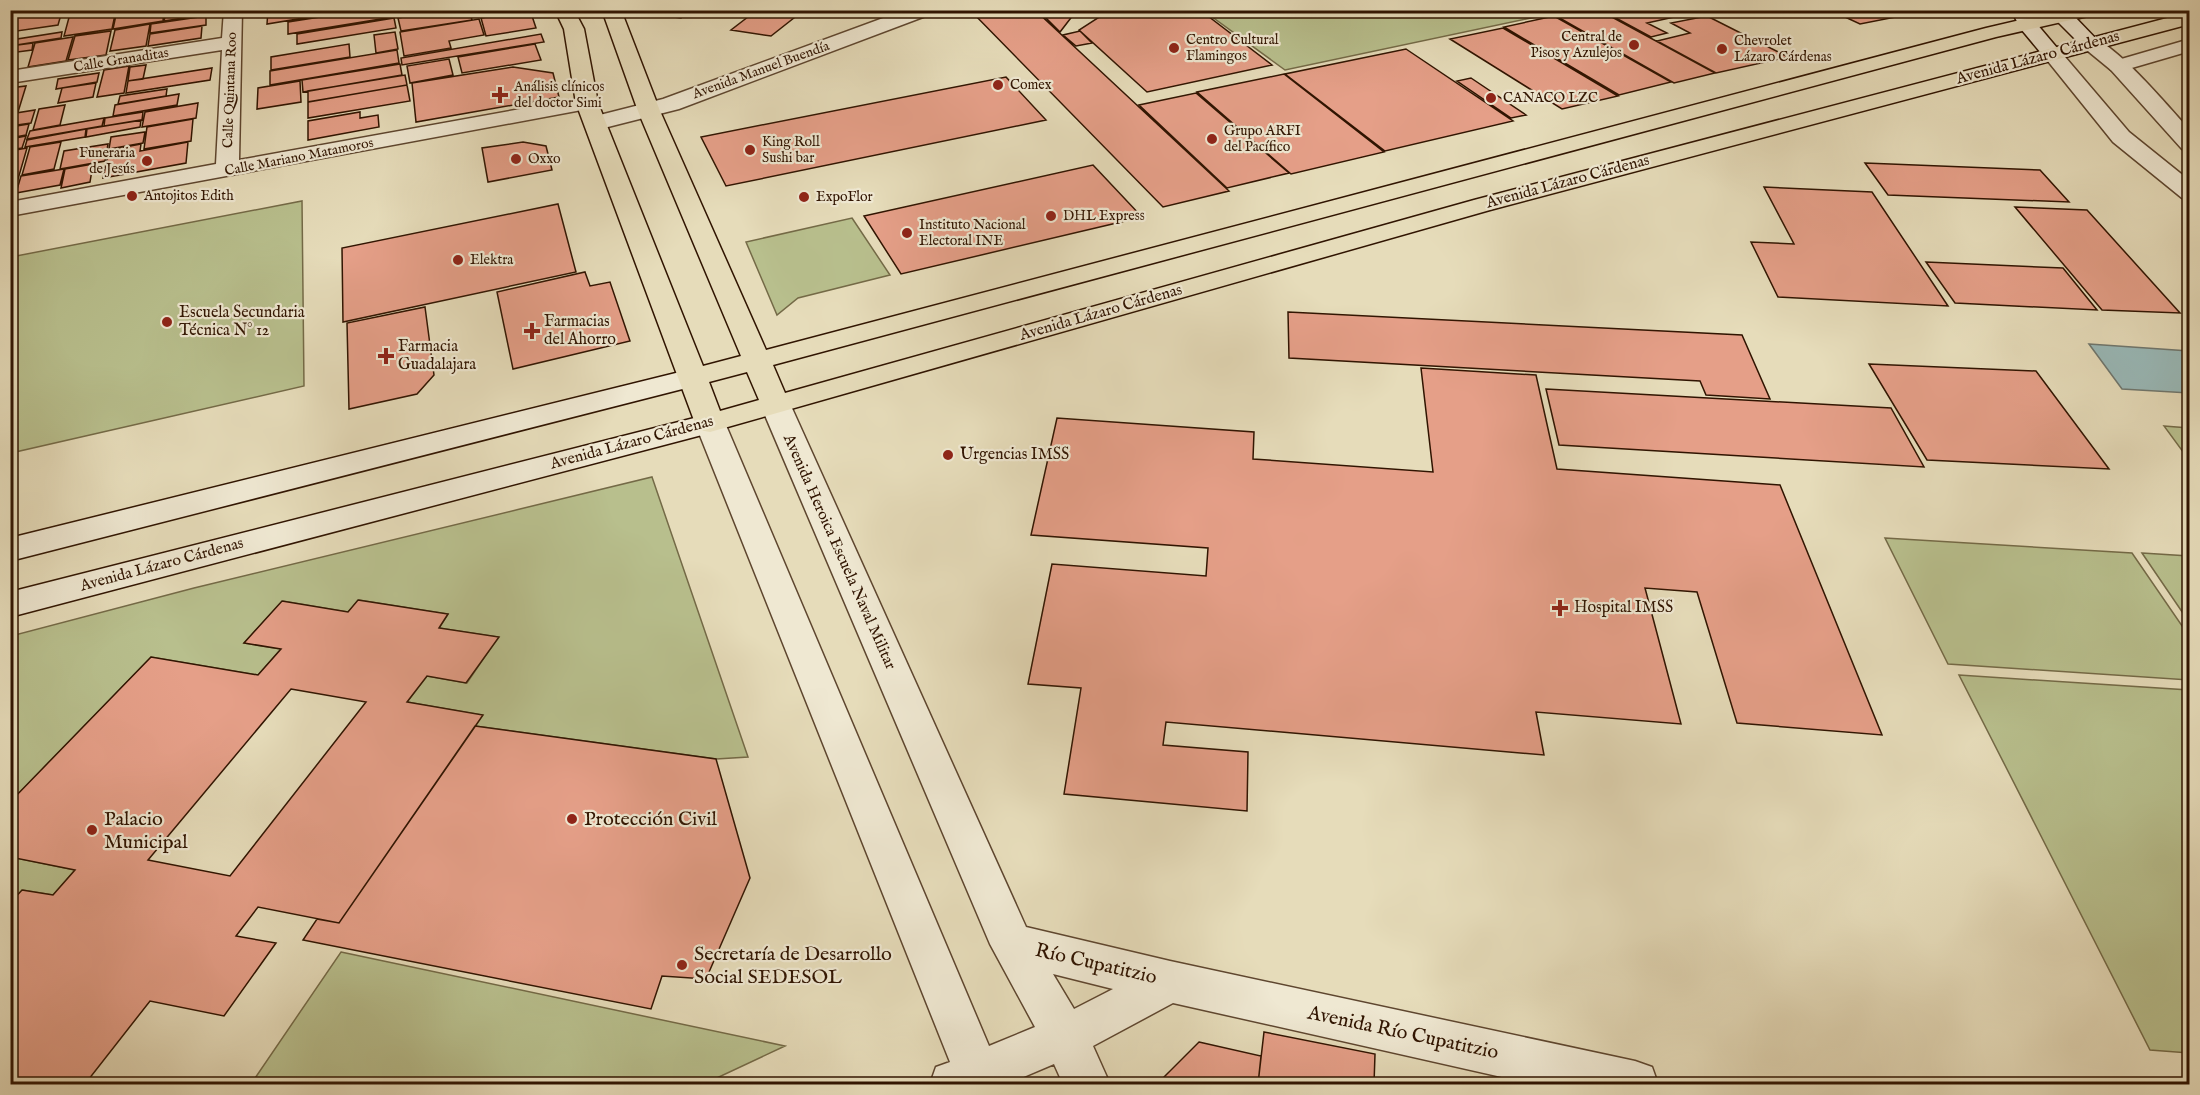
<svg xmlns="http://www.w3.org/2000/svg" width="2200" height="1095" font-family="'IM FELL English',serif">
  <rect width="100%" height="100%" fill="#e6dcba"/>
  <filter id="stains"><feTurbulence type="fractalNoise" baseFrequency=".00333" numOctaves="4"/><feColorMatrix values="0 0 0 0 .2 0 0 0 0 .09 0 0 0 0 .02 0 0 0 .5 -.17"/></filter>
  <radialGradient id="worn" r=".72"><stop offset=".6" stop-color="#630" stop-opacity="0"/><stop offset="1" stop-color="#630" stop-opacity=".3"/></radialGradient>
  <path fill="#b8bf8d" stroke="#746a47" stroke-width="1.5" d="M1204 11H1564L1285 70Z
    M302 201 304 386 11 453V257Z
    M852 218 890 275 798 298 777 315 746 242Z
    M2164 426 2189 428V460Z
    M652 477 748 757 716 759 475 726 482 715 407 702 427 676 467 683 498 637 439 628 448 614 359 600 348 612 283 601 244 643 281 649 258 675 151 657 11 802V636L194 588Z
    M1885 538 2132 553 2189 636V680L1948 664Z
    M2142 553 2189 556V622Z
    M1959 675 2189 690V1053L2150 1050Z
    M11 857 75 870 53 895 23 890 11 903Z
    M341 952 785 1046 704 1084H251Z"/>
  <path fill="#99b9b8" stroke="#6f776f" stroke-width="1.5" d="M2089 344 2189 351V393L2122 389Z"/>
  <path fill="#e59f88" stroke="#301401" stroke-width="1.5" fill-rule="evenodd" d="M71 10H116L112 29 64 36Z
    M145 10H164L163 21 113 29 116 15Z
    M184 10H202V15L164 21 166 13Z
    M268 10H352L267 24Z
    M365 10H436L288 34V22Z
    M445 10H469L472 20 401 31 398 18Z
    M474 10H510L476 16Z
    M530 10 536 28 486 36 481 18Z
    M648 10H692L681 18 645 13Z
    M757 10H804L771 36 731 30Z
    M818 10H849L831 17Z
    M970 10H1035L1229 191 1163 207Z
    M1038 10H1077L1060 32Z
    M1110 10H1200L1272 65 1147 92 1079 30Z
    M1583 10H1599L1715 73 1674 83 1556 16Z
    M1601 10H1700L1701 11 1647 23 1667 33 1651 37Z
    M1903 10 1911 14 1860 24 1832 11Z
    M62 11 58 25 10 32V18Z
    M206 16V25L150 33 151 24Z
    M1554 16 1671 82 1619 95 1504 27Z
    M1707 16 1788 57 1716 73 1657 41 1690 33 1671 23Z
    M394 18 396 28 297 44V34Z
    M479 19 484 35 449 41 451 48 404 56 400 32Z
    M150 24 146 46 110 51 115 30Z
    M202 26 201 38 148 46 150 34Z
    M1503 28 1618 96 1562 109 1450 39Z
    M111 31 106 55 68 60 75 36Z
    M1080 31 1092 43 1076 46 1063 35Z
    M62 32 61 38 10 46 11 40Z
    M395 32 398 49 376 53 374 35Z
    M541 34 544 42 402 65 401 58Z
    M73 37 66 61 28 67 35 43Z
    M33 43 32 50 10 53V46Z
    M349 44 350 57 271 70V57Z
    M535 44 541 60 462 73 458 57Z
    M1406 49 1513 121 1385 151 1285 74Z
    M397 50 399 63 270 85V71Z
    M449 59 453 75 410 83 407 66Z
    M400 64 402 75 303 92 302 80Z
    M146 65 143 79 128 81 130 67Z
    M129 66 124 93 97 97 104 70Z
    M513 67 553 73 559 97 416 122 412 83Z
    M212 68 210 80 126 93 128 81Z
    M99 73 97 82 56 89 58 79Z
    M1284 74 1384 152 1291 174 1197 92Z
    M405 75 407 85 308 102V91Z
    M1006 77 1046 120 726 186 701 137Z
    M1471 78 1526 115 1511 118 1457 81Z
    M300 81 301 102 257 109 258 88Z
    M96 83 93 97 58 103 62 88Z
    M407 85 410 101 308 118V102Z
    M26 86 18 112 10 113V88Z
    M167 89 166 96 118 104 120 96Z
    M1196 93 1289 173 1227 188 1139 105Z
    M179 94 177 105 113 116 115 105Z
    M198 103 196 118 142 127 145 112Z
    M65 105 60 125 33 130 39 109Z
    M35 110 31 123 10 126V114Z
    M143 112 142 120 104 126 105 118Z
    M360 112V118L378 115 379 127 308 140V121Z
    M104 118 102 126 27 139 30 131Z
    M193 119 191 141 144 149 147 127Z
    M141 120 140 127 86 137 87 129Z
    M29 124 26 135 10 138V127Z
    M86 129 85 137 25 147 27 140Z
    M145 132 143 143 109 149 111 137Z
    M26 136 22 148 10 150V139Z
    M61 142 54 169 22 175 30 147Z
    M188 142 186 163 103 178 109 150 141 144 140 151Z
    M523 142 546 146 552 170 488 182 482 148Z
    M108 144 105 161 60 169 64 151Z
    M27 148 14 193 10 194V151Z
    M1865 163 2040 170 2069 202 1888 195Z
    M93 164 90 182 61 188 65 169Z
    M1093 165 1142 217 901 274 864 216Z
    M64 169 60 185 16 193 21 176Z
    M1764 187 1872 192 1948 306 1778 297 1751 242 1794 244Z
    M558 204 576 272 343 322 342 248Z
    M2015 207 2087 210 2180 313 2102 310Z
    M1926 262 2063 268 2097 310 1955 303Z
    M585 272 590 286 610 282 630 341 513 369 497 292Z
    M425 307 434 375 417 394 349 409 347 323Z
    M1288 312 1742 335 1770 399 1706 395 1700 381 1289 358Z
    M1869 364 2036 371 2109 469 1927 460Z
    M1421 368 1536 375 1557 469 1780 485 1882 735 1737 723 1697 592 1645 588 1681 724 1536 712 1544 755 1166 722 1163 745 1248 752 1247 811 1064 794 1081 688 1028 684 1052 564 1206 576 1208 548 1031 535 1057 418 1254 432 1253 459 1433 472Z
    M1546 389 1891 408 1924 467 1559 445Z
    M358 600 448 614 439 628 499 637 466 683 427 676 407 702 483 715 339 923 258 907 236 936 276 943 224 1016 150 1001 85 1084H10V970L13 968 10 967V903L22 890 53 895 75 870 10 857V802L151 657 258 675 281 649 244 643 282 601 348 612ZM291 689 366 702 230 876 148 860Z
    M475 726 716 759 750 878 706 979 662 976 651 1009 303 940 317 919 339 923Z
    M1264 1032 1375 1054 1374 1084H1258Z
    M1199 1042 1261 1056 1258 1084H1159V1082Z"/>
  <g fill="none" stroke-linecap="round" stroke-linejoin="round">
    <defs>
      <path id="minor" d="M224 10H242L239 160 587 97 595 98 598 103 595 108 587 109 10 216V202L216 164 222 50 10 83V71L222 38Z
        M2190 39V51L2118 72 2111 70 2108 66 2111 62Z"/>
      <path id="tertiary" d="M905 10H933L931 14 679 109 596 130 588 128 585 123 588 118 663 99Z
        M2090 37C2117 44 2169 108 2190 130V151L2182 149 2111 70 2083 47 2080 43 2083 39Z
        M2053 49 2060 51 2129 132 2190 181V200L2182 198 2113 142 2043 55 2046 51Z
        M776 397 786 400 791 406 1026 927 1170 961 1635 1061 1652 1067 1658 1084H1533L1173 1003 1093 1046 1110 1084H1063L1054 1064 1007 1084H930L936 1067 950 1062 695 423 699 416 710 414 721 416 725 423 989 1046 1035 1027 990 944 761 406 766 400ZM1053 974 1113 989 1074 1009Z"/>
      <path id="secondary" d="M2011 10H2030L2036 23 2063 55 2060 59H2046L2021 29Z
        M2054 10H2072L2073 15 2100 43 2097 47H2083L2057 21Z
        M692 369 702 372 706 378 702 384 10 561V538Z
        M710 414 721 416 725 423 721 430 10 617V592Z"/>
      <path id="primary" d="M555 10H574L584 29 598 103 703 366 741 356 638 111 602 10H621L660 111 766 350 1986 28 2063 10H2099L2097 14 1996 37 773 365 785 393 1474 200 2190 12V24L1490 210 710 432 699 430 695 423 576 103 564 29ZM747 372 759 400 720 411 709 382Z"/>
    </defs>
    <use href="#minor" stroke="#5e462f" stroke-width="3"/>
    <use href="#tertiary" stroke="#5e462f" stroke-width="3"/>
    <use href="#secondary" stroke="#301401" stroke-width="3"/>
    <use href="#primary" stroke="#301401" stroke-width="3"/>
    <use href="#minor" fill="#efe8d2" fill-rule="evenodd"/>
    <use href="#tertiary" fill="#efe8d2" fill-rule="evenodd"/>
    <use href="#secondary" fill="#efe8d2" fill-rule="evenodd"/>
    <use href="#primary" fill="#e6dcba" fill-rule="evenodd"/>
  </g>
  <g fill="#8f2418" stroke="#efe8d2" stroke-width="2">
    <circle cx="1634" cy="45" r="6"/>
    <circle cx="1174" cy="48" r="6"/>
    <circle cx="1722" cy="49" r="6"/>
    <circle cx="998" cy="85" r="6"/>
    <path d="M497 86h6v6h6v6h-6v6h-6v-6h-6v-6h6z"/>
    <circle cx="1491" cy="98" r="6"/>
    <circle cx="1212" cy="139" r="6"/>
    <circle cx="750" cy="150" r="6"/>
    <circle cx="516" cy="159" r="6"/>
    <circle cx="147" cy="161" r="6"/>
    <circle cx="132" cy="196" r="6"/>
    <circle cx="804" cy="197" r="6"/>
    <circle cx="1051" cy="216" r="6"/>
    <circle cx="907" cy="233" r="6"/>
    <circle cx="458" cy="260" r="6"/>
    <circle cx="167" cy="322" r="6"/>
    <path d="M529 322h6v6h6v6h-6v6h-6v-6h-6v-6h6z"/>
    <path d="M383 347h6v6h6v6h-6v6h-6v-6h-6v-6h6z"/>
    <circle cx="948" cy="455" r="6"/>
    <path d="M1557 599h6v6h6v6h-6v6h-6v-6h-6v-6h6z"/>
    <circle cx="572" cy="819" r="6"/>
    <circle cx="92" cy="830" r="6"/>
    <circle cx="682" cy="965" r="6"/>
  </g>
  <g text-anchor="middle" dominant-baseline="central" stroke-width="4.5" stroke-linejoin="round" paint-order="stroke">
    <g font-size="14" fill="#301401" stroke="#efe8d2" text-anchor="start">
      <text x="1622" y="37" text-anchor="end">Central de<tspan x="1622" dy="16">Pisos y Azulejos</tspan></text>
      <text x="1186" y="40">Centro Cultural<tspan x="1186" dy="16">Flamingos</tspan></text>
      <text x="1734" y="41">Chevrolet<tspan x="1734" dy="16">Lázaro Cárdenas</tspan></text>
      <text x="1010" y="85">Comex</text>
      <text x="514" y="87">Análisis clínicos<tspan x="514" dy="16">del doctor Simi</tspan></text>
      <text x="1503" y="98">CANACO LZC</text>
      <text x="1224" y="131">Grupo ARFI<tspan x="1224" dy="16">del Pacífico</tspan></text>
      <text x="762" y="142">King Roll<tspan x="762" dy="16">Sushi bar</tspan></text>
      <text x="135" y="153" text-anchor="end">Funeraria<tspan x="135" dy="16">de Jesús</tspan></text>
      <text x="528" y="159">Oxxo</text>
      <text x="144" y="196">Antojitos Edith</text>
      <text x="816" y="197">ExpoFlor</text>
      <text x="1063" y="216">DHL Express</text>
      <text x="919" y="225">Instituto Nacional<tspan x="919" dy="16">Electoral INE</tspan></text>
      <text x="470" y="260">Elektra</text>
    </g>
    <g font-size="14" fill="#301401" stroke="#efe8d2">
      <text transform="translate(121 60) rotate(-9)">Calle Granaditas</text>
      <text transform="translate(761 70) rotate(-20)">Avenida Manuel Buendía</text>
      <text transform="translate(230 90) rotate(-88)">Calle Quintana Roo</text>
      <text transform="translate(299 157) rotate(-11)">Calle Mariano Matamoros</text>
    </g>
    <g font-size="16" fill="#301401" stroke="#efe8d2">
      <text transform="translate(2038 58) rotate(-15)">Avenida Lázaro Cárdenas</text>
      <text transform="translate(1568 182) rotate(-15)">Avenida Lázaro Cárdenas</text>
      <text transform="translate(1101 313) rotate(-16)">Avenida Lázaro Cárdenas</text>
      <text transform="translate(632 443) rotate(-15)">Avenida Lázaro Cárdenas</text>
      <text transform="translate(839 552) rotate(66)">Avenida Heroica Escuela Naval Militar</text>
      <text transform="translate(162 565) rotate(-15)">Avenida Lázaro Cárdenas</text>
    </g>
    <g font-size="16" fill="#301401" stroke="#efe8d2" text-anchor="start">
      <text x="179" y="313">Escuela Secundaria<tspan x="179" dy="18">Técnica N° 12</tspan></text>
      <text x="544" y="322">Farmacias<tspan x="544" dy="18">del Ahorro</tspan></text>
      <text x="398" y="347">Farmacia<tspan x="398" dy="18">Guadalajara</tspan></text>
      <text x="960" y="455">Urgencias IMSS</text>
      <text x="1574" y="608">Hospital IMSS</text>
    </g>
    <g font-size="20" fill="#301401" stroke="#efe8d2" text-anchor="start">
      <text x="104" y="819">Palacio<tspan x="104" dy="23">Municipal</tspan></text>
      <text x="584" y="819">Protección Civil</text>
      <text x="694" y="954">Secretaría de Desarrollo<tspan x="694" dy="23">Social SEDESOL</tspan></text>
    </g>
    <g font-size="20" fill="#301401" stroke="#efe8d2">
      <text transform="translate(1096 964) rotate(13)">Río Cupatitzio</text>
      <text transform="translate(1403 1033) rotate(12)">Avenida Río Cupatitzio</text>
    </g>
  </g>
  <rect width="2200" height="1095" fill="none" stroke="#e6dcba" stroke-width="36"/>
  <rect x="12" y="12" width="2176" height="1071" fill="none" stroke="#301401" stroke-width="3"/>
  <rect x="18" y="18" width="2164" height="1059" fill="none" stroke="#301401" stroke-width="1.5"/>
  <rect width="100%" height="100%" filter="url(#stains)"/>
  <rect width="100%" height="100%" fill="url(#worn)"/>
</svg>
